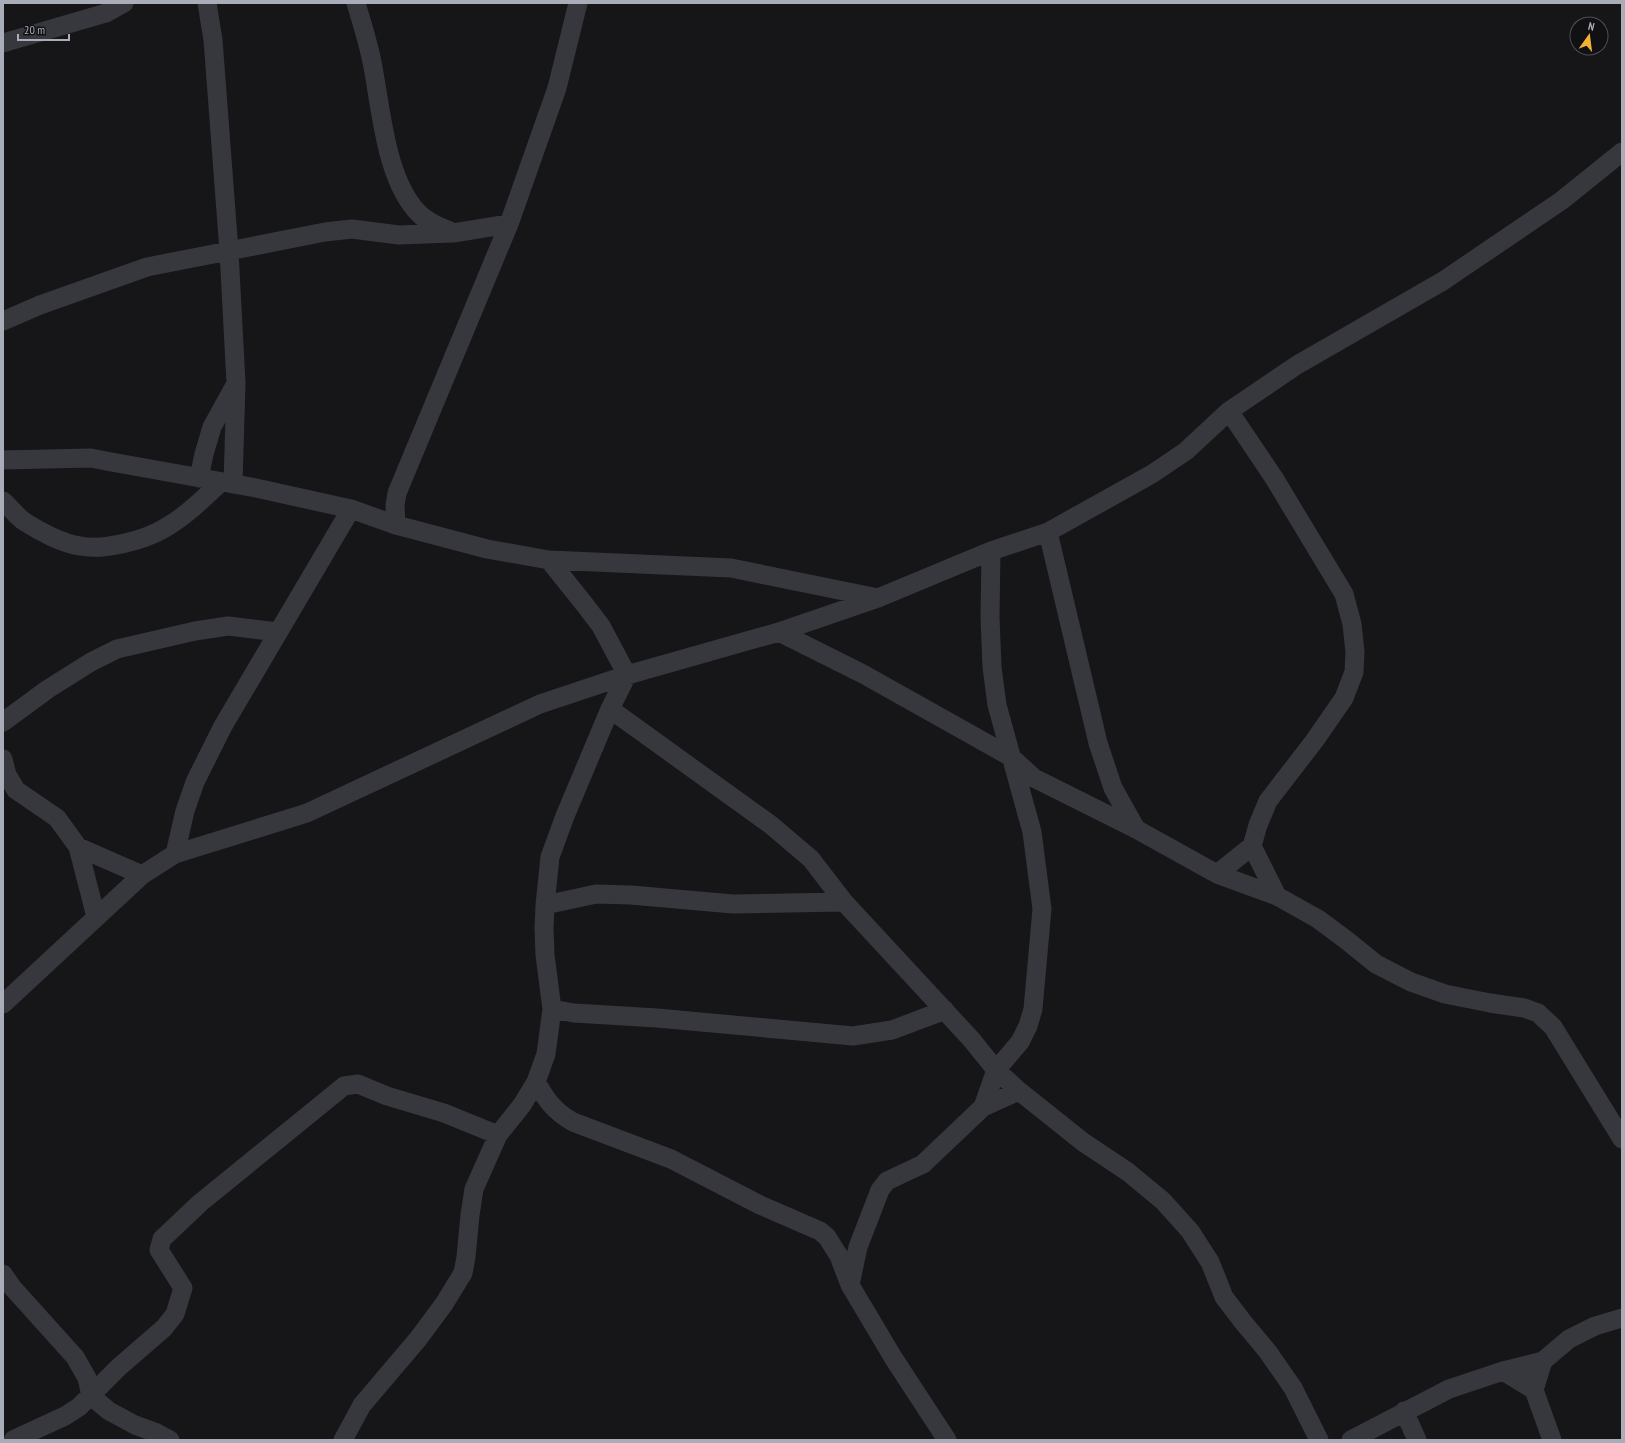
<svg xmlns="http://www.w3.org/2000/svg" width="1625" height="1443" font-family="'PT Sans Narrow',sans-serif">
  <rect width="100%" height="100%" fill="#161618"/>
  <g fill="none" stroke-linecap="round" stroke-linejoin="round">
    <path stroke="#37383d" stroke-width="19" d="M207 3 213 40 229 251 236 383 233 484
      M356 3C362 23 368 42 372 62 381 107 385 173 414 208 423 220 436 226 450 231
      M3 43 106 13 124 3
      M3 321 40 305 147 267 325 232 352 229 399 235 453 233 509 224
      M3 460 91 458 106 461 256 488 351 509 396 525 487 549 549 560 731 568 878 598
      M199 478 204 454 212 427 234 387
      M3 501C10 507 17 517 25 522 39 531 63 544 80 546 104 551 145 540 165 528 186 516 204 498 221 482
      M396 525 395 505 397 493 509 224 557 88 578 3
      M1048 532 1098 743 1113 788 1136 829
      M779 632 863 674 1011 757 1034 778 1136 829 1217 874 1277 896 1318 919 1345 939 1376 964 1411 982 1445 994 1490 1003 1524 1008 1538 1013 1553 1027 1622 1139
      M610 709 771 825 811 859 844 902 971 1039 996 1070 1019 1091 1083 1142 1128 1172 1163 1201 1190 1231 1210 1262 1224 1297 1243 1322 1268 1352 1293 1388 1319 1440
      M3 722 48 689 91 662 117 649 195 631 228 626 278 632
      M3 759 7 775 16 790 57 818 78 847 96 917
      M1252 846 1277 896
      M78 847 142 875
      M175 854 185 811 195 782 223 726 351 509
      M1217 874 1252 846 1258 825 1268 801 1315 740 1344 698 1354 672 1355 652 1352 624 1344 594 1274 478 1229 411
      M545 905 596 894 631 895 733 904 844 902
      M3 1004 142 875 175 854 307 813 540 704 627 675 779 632 878 598 991 551 1048 532 1152 474 1186 451 1229 411 1297 365 1443 281 1561 201 1622 152
      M552 1009 574 1013 657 1018 853 1036 892 1030 945 1010
      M536 1082C547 1101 554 1111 573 1122L671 1159 760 1205 820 1231 827 1237 839 1256 850 1285 894 1359 947 1440
      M983 1107 996 1070 1020 1042 1028 1026 1033 1009 1042 909 1032 832 997 705 992 667 990 617 991 551
      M3 1274 12 1287 75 1357 87 1378 91 1396 109 1411 135 1425 157 1433 170 1440
      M850 1285 858 1247 880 1190 887 1181 923 1164 983 1107 1019 1091
      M1543 1361 1534 1390 1552 1440
      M1503 1371 1534 1390
      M1404 1411 1417 1440
      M13 1440 65 1416 79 1407 119 1367 164 1328 175 1314 183 1288 159 1250 162 1239 200 1203 344 1086 358 1084 387 1096 444 1113 498 1135
      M343 1440 362 1405 418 1339 444 1304 463 1273 466 1257 470 1215 474 1189 498 1135 522 1105 536 1082 546 1054 552 1009 545 955 544 929 545 905 550 857 565 816 610 709 627 675 601 626 585 605 549 560
      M1351 1440 1449 1389 1503 1371 1543 1361 1569 1339 1595 1326 1622 1318"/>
  </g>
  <rect width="1625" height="1443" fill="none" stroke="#a8adb8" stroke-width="8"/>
  <g transform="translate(1589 36) rotate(14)"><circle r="19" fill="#111113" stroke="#4d4f55"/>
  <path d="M0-3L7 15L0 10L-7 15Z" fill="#f2b134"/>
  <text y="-6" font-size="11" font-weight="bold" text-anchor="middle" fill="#a8adb8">N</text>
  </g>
  <path d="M18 34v6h51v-6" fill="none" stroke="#a8adb8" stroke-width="2"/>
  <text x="24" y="34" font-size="12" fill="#a8adb8" stroke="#111113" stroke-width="3" paint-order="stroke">20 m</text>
</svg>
